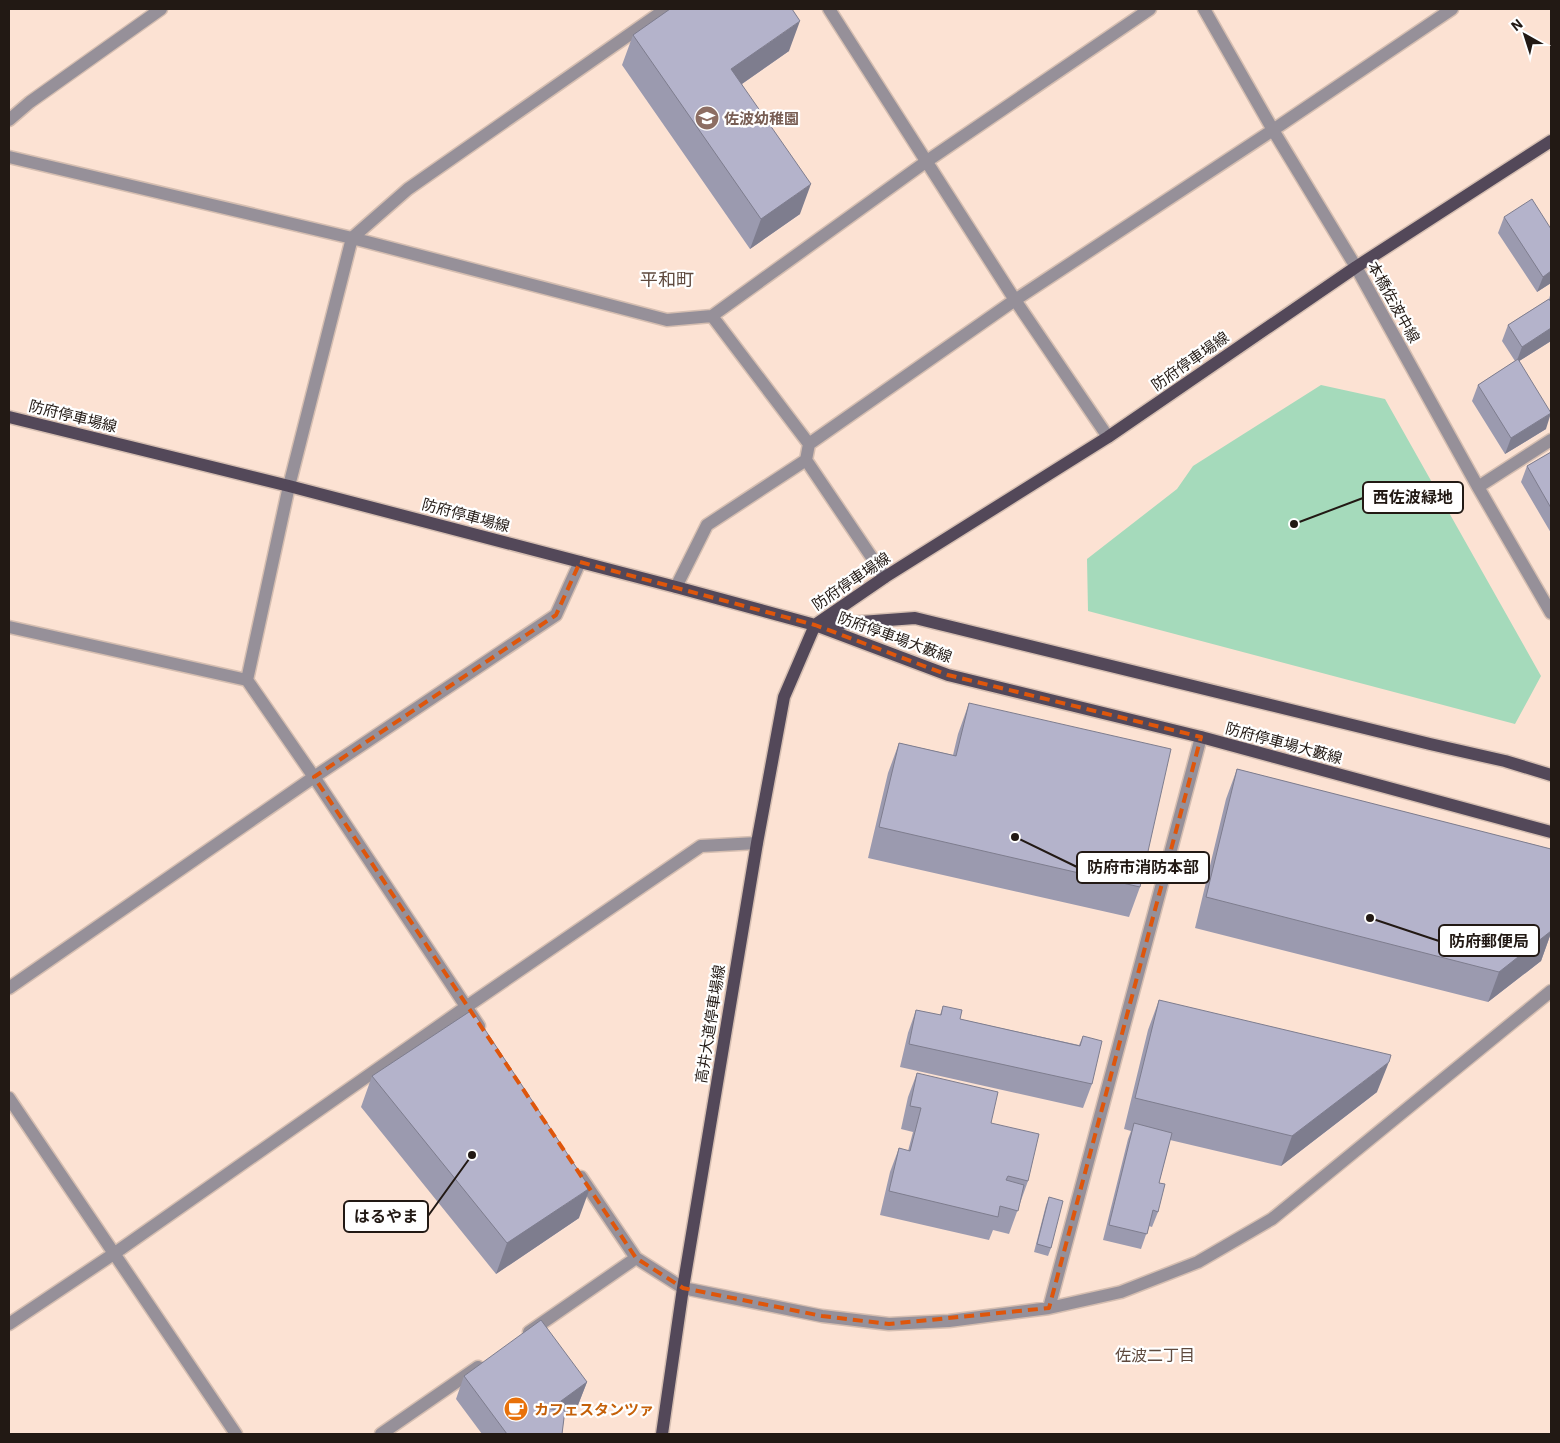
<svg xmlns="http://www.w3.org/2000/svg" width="1560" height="1443" font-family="'IBM Plex Sans','Noto Sans JP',sans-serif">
  <rect width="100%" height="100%" fill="#fce2d3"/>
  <path fill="#a5dabb" d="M1321 385 1385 399 1541 676 1515 724 1088 611 1087 559 1177 489 1193 466Z"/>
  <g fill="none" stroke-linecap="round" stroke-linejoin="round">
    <defs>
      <path id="minor" d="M829 9 1015 300 1108 437
        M1204 9 1273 130 1356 267 1478 487 1551 613
        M9 120 30 102 161 9
        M9 157 352 238 667 320 712 316 927 161 1150 9
        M712 316 809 444
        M806 460 885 577
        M1478 487 1551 440
        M676 587 707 525 806 460 809 444 1015 300 1273 130 1452 9
        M9 627 247 680 314 777 479 1026
        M247 680 289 486 352 238 408 189 666 9
        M9 988 314 777 556 615 580 562
        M9 1098 236 1434
        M581 1177 636 1258
        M1049 1308 1201 737
        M9 1324 115 1253 466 1007 701 846 757 843
        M529 1332 636 1258 683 1288 822 1316 889 1324 949 1321 1049 1308 1121 1292 1198 1262 1272 1219 1551 991
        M381 1434 478 1367"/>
      <path id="major" d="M9 417 289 486 676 587 815 625 948 675 1201 737 1551 832
        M815 625 885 577 1108 437 1356 267 1551 141
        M820 625 915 618 1430 744 1505 761 1551 775
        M662 1434 683 1288 757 843 784 697 815 625"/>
    </defs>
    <use href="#minor" stroke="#d5beb1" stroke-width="15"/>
    <use href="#major" stroke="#d5beb1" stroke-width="15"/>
    <use href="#minor" stroke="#969099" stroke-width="12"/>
    <use href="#major" stroke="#534859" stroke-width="12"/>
  </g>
  <path fill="#9b9aaf" d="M633 35 789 51 742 84 800 214 750 249 622 65Z
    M1504 217 1551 229V283L1537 292 1498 233Z
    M1551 292V341L1519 361 1546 429 1505 454 1472 401 1478 385 1515 361 1502 341 1508 325 1549 299Z
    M1551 452V533L1521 482 1527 466Z
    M969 703 1140 887 1129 917 868 858 888 773 899 743 953 755 958 734Z
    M1237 769 1551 849V933L1541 961 1488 1002 1195 928 1226 799Z
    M1159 1000 1377 1092 1281 1166 1170 1140 1159 1183 1158 1212 1152 1227 1149 1226 1141 1249 1103 1240 1128 1139 1131 1131 1124 1129 1148 1030Z
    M943 1006 960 1019 1079 1045 1083 1036 1092 1084 1083 1108 900 1067 908 1033 916 1010 940 1015Z
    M917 1073 991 1123 1028 1181 1009 1234 993 1230 989 1240 880 1215 890 1172 899 1148 908 1151 913 1132 901 1129 908 1097Z
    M372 1076 579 1218 496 1274 361 1107Z
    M1049 1197 1051 1248 1048 1256 1034 1252 1046 1205Z
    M464 1376 587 1382 578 1405 564 1416 562 1434H482L456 1399Z"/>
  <path fill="#7e7d8e" d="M800 21 789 51 720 99 731 69Z
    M811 184 800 214 750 249 761 219Z
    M1551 271V283L1537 292 1543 277Z
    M1551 328V341L1516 363 1522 347Z
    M1551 413 1546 429 1505 454 1511 438Z
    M1551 931V933L1541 961 1488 1002 1499 972Z
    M1389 1062 1377 1092 1281 1166 1292 1136Z
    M590 1188 579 1218 496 1274 507 1243Z
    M587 1382 578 1405 542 1432 550 1409Z"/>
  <path fill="#b4b3cb" stroke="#7e7d8e" d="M670 9H792L800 21 731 69 811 184 761 219 633 35Z
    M1532 199 1551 229V271L1543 277 1504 217Z
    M1549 299 1551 302V328L1522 347 1508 325Z
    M1518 359 1551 413 1511 438 1478 385Z
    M1551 452V508L1527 466Z
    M969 703 1171 749 1140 887 879 827 899 743 956 756Z
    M1237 769 1551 849V931L1499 972 1206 897Z
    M1159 1000 1391 1055 1389 1062 1292 1136 1135 1098Z
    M943 1006 962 1010 960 1019 1080 1046 1083 1036 1102 1041 1092 1084 909 1044 916 1010 941 1015Z
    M472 1010 590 1188 507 1243 372 1076Z
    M917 1073 998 1092 991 1123 1039 1134 1028 1181 1008 1176 1006 1180 1024 1185 1018 1211 1000 1206 998 1217 889 1191 899 1148 910 1151 921 1108 910 1106Z
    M1134 1123 1172 1133 1159 1183 1165 1184 1158 1212 1153 1210 1147 1234 1109 1225Z
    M1049 1197 1063 1201 1051 1248 1037 1244Z
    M541 1320 587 1382 550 1409 565 1410 562 1434H507L464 1376Z"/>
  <path fill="none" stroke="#de560c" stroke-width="4" stroke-dasharray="10 6" stroke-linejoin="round" d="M580 562 815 625 948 675 1201 737 1049 1308 889 1324 822 1316 683 1288 636 1258 314 777 556 615Z"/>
  <defs>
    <symbol id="school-disc" viewBox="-11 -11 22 22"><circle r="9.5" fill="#8d6e63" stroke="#fff"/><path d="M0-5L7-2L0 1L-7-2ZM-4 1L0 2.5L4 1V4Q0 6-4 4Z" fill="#fff"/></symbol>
    <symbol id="cafe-disc" viewBox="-11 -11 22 22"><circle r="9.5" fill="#e8710a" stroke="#fff"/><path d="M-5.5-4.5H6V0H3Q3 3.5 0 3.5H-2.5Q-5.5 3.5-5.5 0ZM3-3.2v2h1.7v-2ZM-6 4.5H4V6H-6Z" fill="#fff"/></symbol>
  </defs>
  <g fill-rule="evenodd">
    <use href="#school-disc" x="693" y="104" width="28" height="28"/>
    <use href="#cafe-disc" x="502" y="1395" width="28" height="28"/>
  </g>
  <g text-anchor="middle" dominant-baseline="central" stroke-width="4.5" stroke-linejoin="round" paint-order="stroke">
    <g font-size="15" font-weight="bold" fill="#785e54" stroke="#fff" text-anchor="start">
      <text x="724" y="118">佐波幼稚園</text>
    </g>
    <g font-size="15" fill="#221914" stroke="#fff">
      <text transform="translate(1394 302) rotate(61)">本橋佐波中線</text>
      <text transform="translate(1190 361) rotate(-35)">防府停車場線</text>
      <text transform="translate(73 416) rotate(14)">防府停車場線</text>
      <text transform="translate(466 515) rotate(15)">防府停車場線</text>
      <text transform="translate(851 581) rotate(-34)">防府停車場線</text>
      <text transform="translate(895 637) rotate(20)">防府停車場大藪線</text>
      <text transform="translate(1284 743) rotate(15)">防府停車場大藪線</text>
      <text transform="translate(710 1024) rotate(-81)">高井大道停車場線</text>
    </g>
    <g font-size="15" font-weight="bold" fill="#c56008" stroke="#fff" text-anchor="start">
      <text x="534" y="1409">カフェスタンツァ</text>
    </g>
    <g font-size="16" fill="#5e493d" stroke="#fff">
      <text x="1155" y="1355">佐波二丁目</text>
    </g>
    <g font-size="18" fill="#5e493d" stroke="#fff">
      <text x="667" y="279">平和町</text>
    </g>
  </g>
  <path fill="none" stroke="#221914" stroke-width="2" d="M1294 524L1363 498M1015 837L1077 867M1370 918L1439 941M472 1155L428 1216"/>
  <g fill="#221914" stroke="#fff" stroke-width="2">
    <circle cx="1294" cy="524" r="5"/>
    <circle cx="1015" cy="837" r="5"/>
    <circle cx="1370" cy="918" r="5"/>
    <circle cx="472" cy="1155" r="5"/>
  </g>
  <g fill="#fff" stroke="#221914" stroke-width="2">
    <rect x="1363" y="482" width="100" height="31" rx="5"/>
    <rect x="1077" y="852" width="132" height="31" rx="5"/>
    <rect x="1439" y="925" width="100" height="31" rx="5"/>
    <rect x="344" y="1201" width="84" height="31" rx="5"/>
  </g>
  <g font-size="16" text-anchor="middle" font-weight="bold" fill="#221914">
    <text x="1413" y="503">西佐波緑地</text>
    <text x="1143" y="873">防府市消防本部</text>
    <text x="1489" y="947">防府郵便局</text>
    <text x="386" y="1222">はるやま</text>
  </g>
  <rect width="1560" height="1443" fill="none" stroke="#221914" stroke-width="20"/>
  <g transform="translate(1525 35) rotate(321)" stroke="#ffffff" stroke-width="4" paint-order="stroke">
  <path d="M0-4L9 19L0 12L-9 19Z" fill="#221914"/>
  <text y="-8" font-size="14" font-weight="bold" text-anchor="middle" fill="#221914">N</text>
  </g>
</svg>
